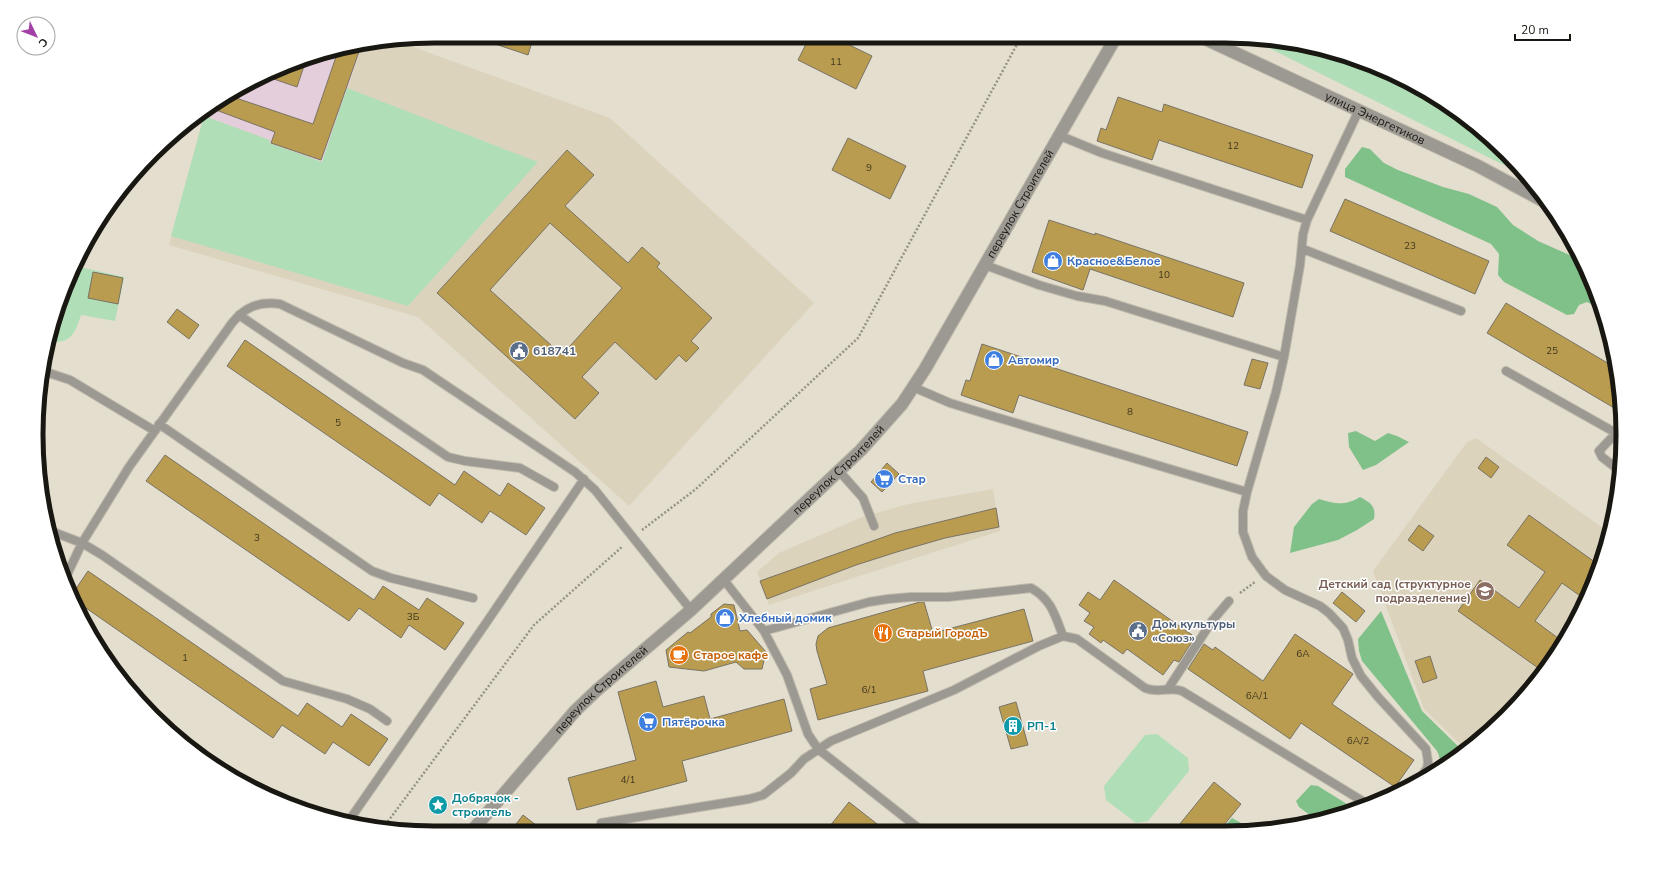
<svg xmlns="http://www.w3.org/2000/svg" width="1659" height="869" font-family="'Nunito Sans',sans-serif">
  <rect width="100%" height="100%" fill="#e4dece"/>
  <path fill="#e4cedb" d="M363 43 322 162 269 143V140L204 116 206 109 235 89 306 57Z"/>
  <path fill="#dcd3bd" d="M394 40 610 118 814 303 629 506 418 317 169 245 204 116 270 140 269 143 322 162 363 43Z
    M1476 438 1610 533 1582 611 1524 697 1465 749 1424 709 1373 571 1467 442Z
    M993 489 1000 531 769 605 757 572 779 553 862 517 908 504Z"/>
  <path fill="#b0dfb7" d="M1247 37 1328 50 1401 77 1467 118 1528 177Z
    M347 88 538 162 408 306 171 236 204 116 270 140 269 143 322 162Z
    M75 266 124 277 115 321 81 315C75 334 70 345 48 341 52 316 63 289 75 266Z
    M1157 734 1188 758 1189 771 1148 821 1136 823 1106 800 1104 786 1145 735Z"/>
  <path fill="#80c18a" d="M1362 147 1370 149 1384 163 1398 170 1443 187 1469 194 1497 207 1513 225 1538 241 1581 260 1603 310 1587 302 1579 305 1574 314 1567 315 1504 282 1498 275 1499 254 1491 244 1345 177V169Z
    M1356 431 1375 441 1388 433 1397 436 1409 442 1376 465 1363 470 1349 447 1348 433Z
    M1360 497C1371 503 1376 506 1374 519L1357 530 1338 540 1290 553 1294 527 1312 504 1319 499C1335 504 1345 506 1360 497Z
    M1381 611 1422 711 1463 751 1446 766 1435 772C1441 764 1441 759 1437 751L1362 661 1359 651 1358 639Z
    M1311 785 1318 786 1355 809 1315 819 1299 807 1296 801Z
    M1232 818 1254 830H1221Z"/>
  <path fill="#b99c4f" stroke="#797365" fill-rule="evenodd" d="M480 36H534L528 55 480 39Z
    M810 36H831L872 56 856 89 798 60Z
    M362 43 321 160 271 143 275 132 216 110 220 99 227 95 313 124 339 48Z
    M307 57 297 87 265 76 306 57Z
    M1118 97 1162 112 1164 104 1313 155 1302 188 1159 140 1152 160 1097 141 1101 128 1106 130Z
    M848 138 906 166 890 199 832 170Z
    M567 150 594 175 565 206 628 263 642 247 660 263 657 267 712 318 691 341 699 348 686 362 679 355 656 380 615 342 582 377 599 393 575 419 437 293ZM550 223 622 288 562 355 490 290Z
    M1345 199 1489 261 1475 294 1330 231Z
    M1049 220 1095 235V233L1244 283 1233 317 1090 269 1083 290 1032 272Z
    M93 272 123 278 118 304 88 298Z
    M1506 303 1616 368 1620 383 1621 412 1487 333Z
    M177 309 199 325 189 339 167 322Z
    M245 340 455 485 464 471 500 496 508 483 545 508 526 535 490 511 482 523 439 493 430 506 227 366Z
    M982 344 1248 432 1237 466 1019 395 1013 413 961 395 966 380 970 381Z
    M1252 359 1268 363 1260 389 1244 385Z
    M165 455 374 600 383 586 419 610 427 598 464 623 445 650 409 625 401 638 359 608 349 621 146 481Z
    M1486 457 1499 467 1491 478 1478 468Z
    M887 463 899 474 882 492 871 482Z
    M996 508 999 527 945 538 900 551 856 565 767 599 760 581 895 533Z
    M1529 515 1599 565 1586 600 1562 583 1535 621 1562 641 1541 670 1458 611 1480 580 1519 608 1545 572 1507 545Z
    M1419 525 1434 536 1423 551 1408 540Z
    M88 571 298 716 307 703 342 727 351 714 388 739 369 766 333 742 325 754 282 725 273 738 73 599 71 596Z
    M1114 580 1195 637 1179 662 1174 660 1163 675 1127 649 1123 654 1103 640 1101 643 1089 634 1094 627 1084 621 1090 613 1079 605 1088 592 1100 600Z
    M1342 592 1365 611 1356 622 1333 603Z
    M920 602H924L933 633 1024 609 1033 641 923 671 928 691 818 720 810 689 827 684 817 651 816 644 818 636 828 628Z
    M724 604 734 605 740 631 747 630 766 652 762 669H744L736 662 704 671 669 667 666 650 688 632 690 633 711 617V614Z
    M1295 634 1353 674 1332 704 1414 760 1395 787 1301 723 1290 739 1188 669 1204 644 1213 650 1215 647 1263 681Z
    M1430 656 1437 678 1423 683 1415 661Z
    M656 681 663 707 704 696 710 719 784 699 792 731 682 761 687 781 577 810 568 778 636 760 618 692Z
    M1016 702 1028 745 1011 749 999 707Z
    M1214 782 1241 804 1220 830H1175Z
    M849 802 886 831H826Z
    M523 815 545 832H510Z"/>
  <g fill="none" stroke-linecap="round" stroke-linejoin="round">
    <defs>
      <path id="lane" d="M1359 110 1307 220 1303 234 1300 265 1284 357 1276 392 1247 492 1243 511V532L1252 557 1266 576 1285 590 1320 606 1329 613 1343 628 1348 640 1352 658 1361 676 1378 697 1426 749 1428 762 1427 768 1419 780
        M1058 135 1102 153 1307 220
        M1303 249 1461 311
        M985 265 1039 285 1077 296 1105 301 1284 357
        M239 315 448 457 465 461 520 468 554 487
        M43 371 70 380 155 431
        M1506 371 1616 433
        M913 387 950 403 989 415 1247 492
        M159 424 372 571 391 578 473 598
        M839 471 863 498 874 526
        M1620 471 1602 457 1599 451 1621 428
        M48 530 82 543 102 555 283 681 347 699 370 709 387 721
        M65 579 82 543 129 467 232 323C245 307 259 301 280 304L403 363 423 370 575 472 595 490 691 610
        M724 580 764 631 869 602 888 599 911 597H948L1031 588C1051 599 1055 615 1063 636L1077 639 1145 688C1160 694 1168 686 1182 691L1369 805
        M764 631 787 675 808 734 818 749 922 831
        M1168 689 1212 621 1229 601
        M348 822 484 626 584 479
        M601 823 749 799 763 795 791 773 804 759 831 741 954 690 1039 646 1063 636"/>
      <g id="street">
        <path id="s1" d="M1201 37 1478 166 1547 203"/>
        <path id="s2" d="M471 832 575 711 597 690 691 610 861 450 902 404 925 369 1116 37"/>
      </g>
    </defs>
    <use href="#lane" stroke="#bfbaac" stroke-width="10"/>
    <use href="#street" stroke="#bfbaac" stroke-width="14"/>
    <path stroke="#969285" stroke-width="2.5" stroke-dasharray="2 2" stroke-linecap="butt" d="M642 530 696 489 858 338 1021 37
      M1240 593 1255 582
      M383 828 534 625 623 546"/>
    <use href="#lane" stroke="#9c9892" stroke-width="8"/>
    <use href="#street" stroke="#9c9892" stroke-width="12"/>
  </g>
  <defs>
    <symbol id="shop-disc" viewBox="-11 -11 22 22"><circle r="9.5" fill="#3f7fe0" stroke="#fff"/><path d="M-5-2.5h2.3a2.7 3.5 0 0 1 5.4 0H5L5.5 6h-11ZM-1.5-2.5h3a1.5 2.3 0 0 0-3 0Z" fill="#fff"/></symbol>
    <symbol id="civic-disc" viewBox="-11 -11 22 22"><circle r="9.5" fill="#5c6f8a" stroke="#fff"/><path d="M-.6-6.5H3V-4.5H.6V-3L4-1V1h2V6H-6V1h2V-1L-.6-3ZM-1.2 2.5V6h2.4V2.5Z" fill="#fff"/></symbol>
    <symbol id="supermarket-disc" viewBox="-11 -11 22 22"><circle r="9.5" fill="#3f7fe0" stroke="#fff"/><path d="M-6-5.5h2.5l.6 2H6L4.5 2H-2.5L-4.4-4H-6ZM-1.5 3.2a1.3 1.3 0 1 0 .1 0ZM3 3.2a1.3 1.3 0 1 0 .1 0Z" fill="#fff"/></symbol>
    <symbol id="school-disc" viewBox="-11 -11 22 22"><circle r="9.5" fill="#8d6e63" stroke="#fff"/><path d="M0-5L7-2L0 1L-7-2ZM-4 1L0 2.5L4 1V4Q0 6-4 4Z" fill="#fff"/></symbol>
    <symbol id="restaurant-disc" viewBox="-11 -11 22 22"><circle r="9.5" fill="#e8710a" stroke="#fff"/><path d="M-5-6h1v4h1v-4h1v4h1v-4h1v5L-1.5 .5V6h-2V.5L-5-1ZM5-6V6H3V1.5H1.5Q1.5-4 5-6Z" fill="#fff"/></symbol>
    <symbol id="cafe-disc" viewBox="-11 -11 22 22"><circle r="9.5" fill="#e8710a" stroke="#fff"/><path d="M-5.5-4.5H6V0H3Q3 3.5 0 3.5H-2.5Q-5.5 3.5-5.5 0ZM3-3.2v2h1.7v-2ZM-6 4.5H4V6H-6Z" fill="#fff"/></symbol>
    <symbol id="building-disc" viewBox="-11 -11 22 22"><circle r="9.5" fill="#0f9aa8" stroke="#fff"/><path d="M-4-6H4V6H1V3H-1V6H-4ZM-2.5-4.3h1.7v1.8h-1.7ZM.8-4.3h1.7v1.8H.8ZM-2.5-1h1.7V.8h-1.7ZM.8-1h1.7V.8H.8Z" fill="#fff"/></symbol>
    <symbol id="sight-disc" viewBox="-11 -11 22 22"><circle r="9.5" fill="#0f9aa8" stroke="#fff"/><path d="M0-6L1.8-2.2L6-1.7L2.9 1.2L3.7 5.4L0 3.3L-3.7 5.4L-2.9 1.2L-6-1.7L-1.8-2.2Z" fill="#fff"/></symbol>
  </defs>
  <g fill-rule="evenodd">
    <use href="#shop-disc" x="1042" y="250" width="22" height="22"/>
    <use href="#civic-disc" x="508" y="340" width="22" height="22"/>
    <use href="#shop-disc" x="983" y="349" width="22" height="22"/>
    <use href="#supermarket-disc" x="873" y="468" width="22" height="22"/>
    <use href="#school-disc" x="1474" y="580" width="22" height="22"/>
    <use href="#shop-disc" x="714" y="607" width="22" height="22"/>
    <use href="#civic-disc" x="1127" y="620" width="22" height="22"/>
    <use href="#restaurant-disc" x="872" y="622" width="22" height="22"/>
    <use href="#cafe-disc" x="668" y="644" width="22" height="22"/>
    <use href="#supermarket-disc" x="637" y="711" width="22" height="22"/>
    <use href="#building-disc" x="1002" y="715" width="22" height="22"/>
    <use href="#sight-disc" x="427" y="794" width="22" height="22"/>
  </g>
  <g text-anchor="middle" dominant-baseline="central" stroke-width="3" stroke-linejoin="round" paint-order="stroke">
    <g font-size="10" fill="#413820">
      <text x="836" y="62">11</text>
      <text x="1233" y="146">12</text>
      <text x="869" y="168">9</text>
      <text x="1410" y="246">23</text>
      <text x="1164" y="275">10</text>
      <text x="1552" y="351">25</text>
      <text x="1130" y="412">8</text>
      <text x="338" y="423">5</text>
      <text x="257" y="538">3</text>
      <text x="413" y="617">3Б</text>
      <text x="1303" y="654">6А</text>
      <text x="185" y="658">1</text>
      <text x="869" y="690">6/1</text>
      <text x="1257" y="696">6А/1</text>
      <text x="1358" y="741">6А/2</text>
      <text x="628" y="780">4/1</text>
    </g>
    <g font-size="12" fill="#191711" stroke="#fff">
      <text stroke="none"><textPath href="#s1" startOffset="192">улица Энергетиков</textPath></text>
      <text stroke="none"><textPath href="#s2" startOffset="841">переулок Строителей</textPath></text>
      <text stroke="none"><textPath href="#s2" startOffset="517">переулок Строителей</textPath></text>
      <text stroke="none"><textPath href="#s2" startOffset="193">переулок Строителей</textPath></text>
    </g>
    <g font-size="12" font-weight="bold" fill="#366cbe" stroke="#fff" text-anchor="start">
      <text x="1067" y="261">Красное&amp;Белое</text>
      <text x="1008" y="360">Автомир</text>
      <text x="898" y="479">Стар</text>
      <text x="739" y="618">Хлебный домик</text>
      <text x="662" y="722">Пятёрочка</text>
    </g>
    <g font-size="12" font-weight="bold" fill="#4e5e75" stroke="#fff" text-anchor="start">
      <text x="533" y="351">618741</text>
      <text x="1152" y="624">Дом культуры<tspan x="1152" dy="14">«Союз»</tspan></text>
    </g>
    <g font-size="12" font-weight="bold" fill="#785e54" stroke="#fff" text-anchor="end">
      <text x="1471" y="584">Детский сад (структурное<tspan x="1471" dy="14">подразделение)</tspan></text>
    </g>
    <g font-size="12" font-weight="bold" fill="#c56008" stroke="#fff" text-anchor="start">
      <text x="897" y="633">Старый ГородЪ</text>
      <text x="693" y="655">Старое кафе</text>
    </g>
    <g font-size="12" font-weight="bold" fill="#0d838f" stroke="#fff" text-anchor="start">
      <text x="1027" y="726">РП-1</text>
      <text x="452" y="798">Добрячок -<tspan x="452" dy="14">строитель</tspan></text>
    </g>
  </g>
  <path d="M0 0H1659V869H0ZM434 43H1225A391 391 0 0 1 1616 434V435A391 391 0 0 1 1225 826H434A391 391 0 0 1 43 435V434A391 391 0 0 1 434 43Z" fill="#fff" fill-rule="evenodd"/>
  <path fill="none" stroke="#191711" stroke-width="5" d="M434 43H1225A391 391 0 0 1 1616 434V435A391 391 0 0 1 1225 826H434A391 391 0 0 1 43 435V434A391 391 0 0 1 434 43Z"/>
  <g transform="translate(36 36) rotate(133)"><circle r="19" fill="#ffffff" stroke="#a3a2a0"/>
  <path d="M0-3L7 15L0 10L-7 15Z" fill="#a240a7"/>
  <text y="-6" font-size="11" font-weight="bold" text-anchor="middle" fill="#191711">С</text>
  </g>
  <path d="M1515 34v6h55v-6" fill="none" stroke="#191711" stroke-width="2"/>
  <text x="1521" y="34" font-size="12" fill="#191711" stroke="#ffffff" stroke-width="3" paint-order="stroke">20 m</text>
</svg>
